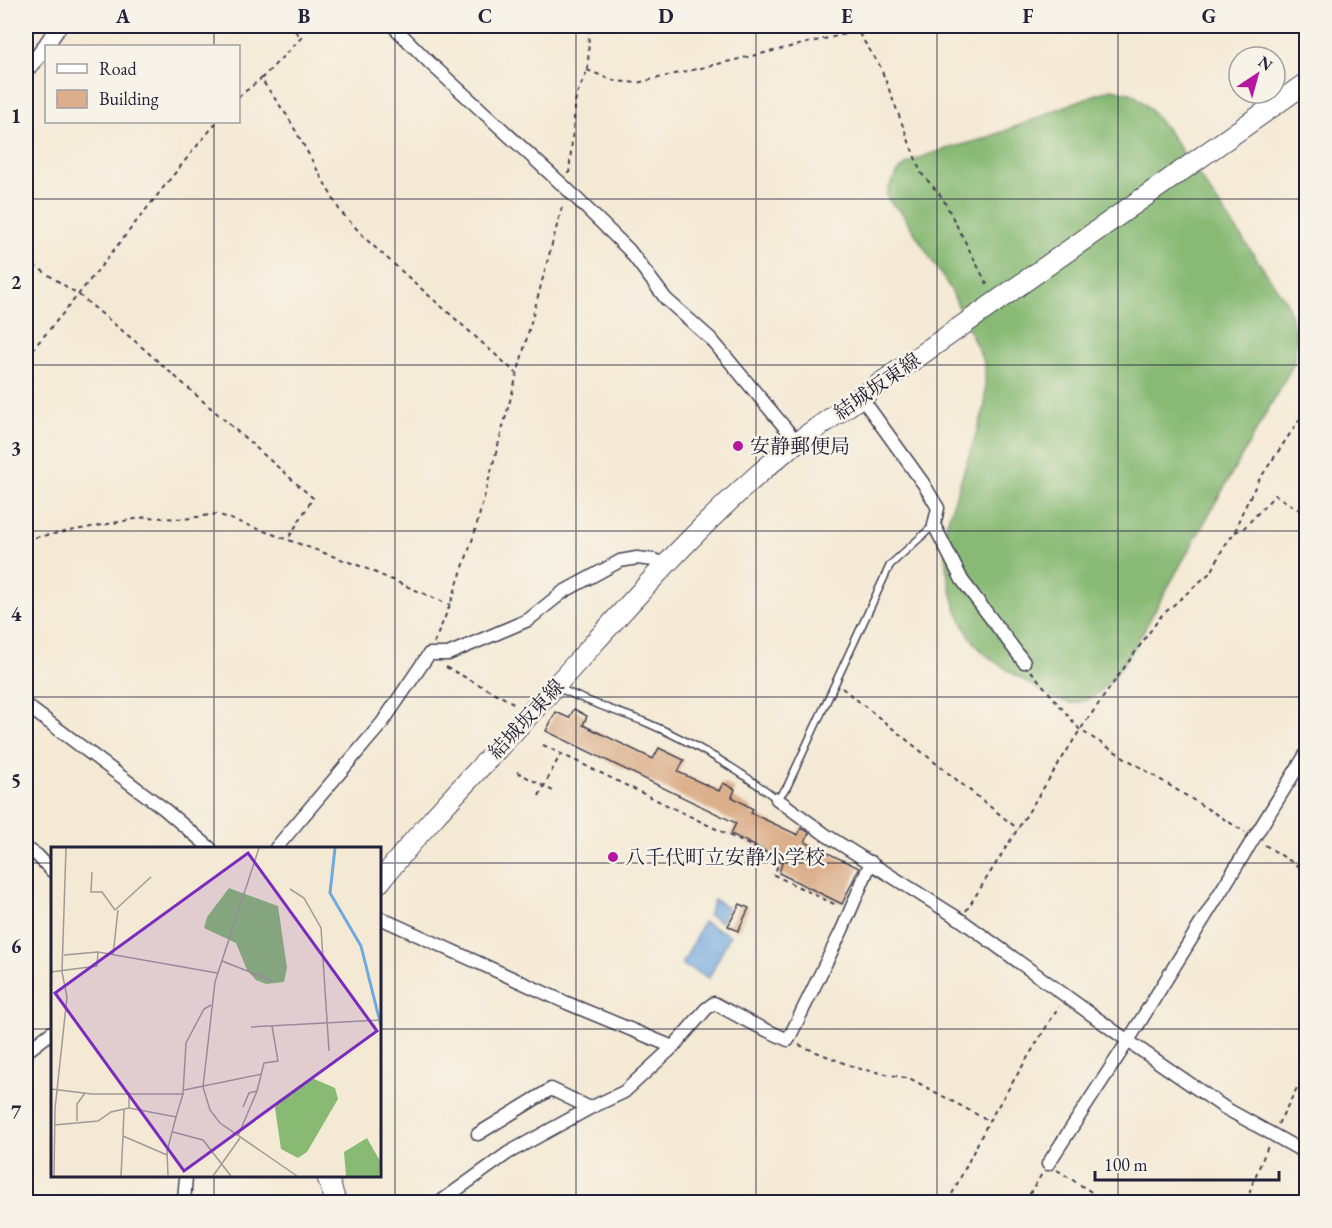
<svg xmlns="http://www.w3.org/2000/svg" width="1332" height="1228" font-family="'EB Garamond','Noto Serif JP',serif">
  <rect width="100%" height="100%" fill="#f7f3e8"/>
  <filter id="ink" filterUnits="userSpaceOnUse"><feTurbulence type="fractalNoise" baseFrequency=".0167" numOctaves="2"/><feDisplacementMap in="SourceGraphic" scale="12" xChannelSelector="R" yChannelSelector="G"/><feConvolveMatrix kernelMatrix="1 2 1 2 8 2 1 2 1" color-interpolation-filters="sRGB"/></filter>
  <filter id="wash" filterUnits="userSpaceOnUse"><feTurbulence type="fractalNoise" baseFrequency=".008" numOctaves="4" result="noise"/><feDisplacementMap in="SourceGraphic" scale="24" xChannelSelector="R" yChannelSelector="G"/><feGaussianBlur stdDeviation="1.35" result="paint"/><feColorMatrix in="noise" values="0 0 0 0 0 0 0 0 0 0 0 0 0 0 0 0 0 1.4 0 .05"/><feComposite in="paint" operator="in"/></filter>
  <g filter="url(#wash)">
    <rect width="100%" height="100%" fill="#f4e9d4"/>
    <path fill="#88ba74" stroke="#556e58" stroke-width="1.5" d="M1112 89 1133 94 1146 105 1168 131 1287 303 1297 339 1293 365 1133 649C1119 669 1102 700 1075 703 1062 705 1037 689 1026 682 1012 672 996 664 984 653 954 626 941 566 946 526L985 407V365L951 290 902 213 889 201 886 195C891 182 897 170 909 163 933 150 959 147 983 139 1027 124 1068 103 1112 89Z"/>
    <path fill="#6fa9df" stroke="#48668d" stroke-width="1.5" d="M714 900 728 907 721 922 708 915Z
      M703 922 730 935 709 978 682 965Z"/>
    <g id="blocks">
      <path fill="#dbaf8b" d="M574 709 587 716 583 725 653 759 659 748 684 760 678 772 719 791 723 783 735 789 732 797 753 809 751 813 798 835 801 828 805 830 809 833 805 842 859 868 842 904 779 873 783 860 731 834 736 823 546 731 556 712 569 718Z
        M740 904 749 908 738 931 728 926Z"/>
    </g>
  </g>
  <g filter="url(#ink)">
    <use href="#blocks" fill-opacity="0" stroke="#424052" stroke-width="1.5"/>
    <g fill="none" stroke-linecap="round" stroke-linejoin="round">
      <defs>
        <path id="service" d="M559 688C587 702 616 711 645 722 693 742 736 768 777 799L787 787 890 565 934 525"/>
        <path id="minor" d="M393 26 430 63 567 189 629 250 666 299 711 339 797 442
          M861 397 923 483 938 508 934 525 962 580 1024 662
          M26 705 163 808 210 848
          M777 799 826 835 961 920 1128 1041 1225 1108 1306 1153
          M26 848 37 855 52 871
          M276 848 382 723 429 654H448L514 626 528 620 563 592 620 561 637 558 654 560 666 566
          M380 918 567 1003 673 1047
          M26 1052 52 1032
          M590 1108 624 1092 673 1047 706 1009 714 1003 749 1022 788 1040 842 930 871 862
          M1048 1164 1128 1041 1306 754
          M184 1202 186 1176
          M440 1202 508 1153 590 1108 551 1089 478 1134"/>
        <path id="tertiary" d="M26 70 40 54 59 26"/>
        <path id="primary" d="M380 882C429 818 487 762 541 702 622 613 703 516 797 442L1306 83
          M327 1176 336 1202"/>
      </defs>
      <use href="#service" stroke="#424052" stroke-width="9"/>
      <use href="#minor" stroke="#424052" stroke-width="15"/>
      <use href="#tertiary" stroke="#424052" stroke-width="18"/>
      <use href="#primary" stroke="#424052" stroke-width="22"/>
      <path stroke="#424052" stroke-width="2" stroke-dasharray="4.5 4.5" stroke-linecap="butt" d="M288 26 302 37 261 79 288 117 340 211 369 242 516 373
        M854 26 880 66 921 173 942 197 989 288
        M587 70 615 81 637 83 858 31
        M238 97 261 79
        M569 174 576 96 588 69 589 26
        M26 260 79 295 136 342 313 498 288 539
        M26 357C92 281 152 199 217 122
        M1235 532 1243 529 1275 495 1306 514
        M26 539 146 517 184 519 217 514 360 566 450 605
        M434 643 450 605 474 535 563 203
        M446 667 517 705
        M1031 671 1080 730 1245 832
        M842 688 1018 829
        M543 745 780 860 774 875 838 906
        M517 772 553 791
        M539 796 561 753
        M1265 845 1306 871
        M966 911 1080 730 1161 616 1212 571 1223 548 1235 532 1240 517 1257 483 1306 410
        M799 1045 856 1068 911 1079 989 1121
        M1278 1124 1306 1071
        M1057 1170 1107 1202
        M948 1202 989 1121 1059 1006
        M1025 1202 1043 1172
        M1248 1202 1251 1187 1268 1146"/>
      <use href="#service" stroke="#fff" stroke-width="6"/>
      <use href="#minor" stroke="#fff" stroke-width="12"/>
      <use href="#tertiary" stroke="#fff" stroke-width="15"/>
      <use href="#primary" stroke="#fff" stroke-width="20"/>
    </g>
  </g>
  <path fill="none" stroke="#22223b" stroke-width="1.5" stroke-opacity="0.55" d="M214 26V46M395 26V1202M576 26V1202M756 26V1202M937 26V1202M1118 26V1202M214 122V848M26 199H1306M26 365H1306M26 531H1306M26 697H1306M26 863H52M380 863H1306M26 1029H52M380 1029H1306M214 1176V1202"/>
  <g fill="#b5179e" stroke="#f7f3e8" stroke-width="2">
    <circle cx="738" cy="446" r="6"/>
    <circle cx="613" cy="857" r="6"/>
  </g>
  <g text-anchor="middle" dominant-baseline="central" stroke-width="5" stroke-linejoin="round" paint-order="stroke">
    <g font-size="20" fill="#22223b" stroke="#f7f3e8">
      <text transform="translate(877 386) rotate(-35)">結城坂東線</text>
      <text transform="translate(526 719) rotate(-47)">結城坂東線</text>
    </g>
    <g font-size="20" fill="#22223b" stroke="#f7f3e8" text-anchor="start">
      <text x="750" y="446">安静郵便局</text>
      <text x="625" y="857">八千代町立安静小学校</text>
    </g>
  </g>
  <g transform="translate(51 847)">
    <rect width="330" height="330" fill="#f4e9d4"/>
    <path d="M178 41 227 59 236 121 233 135 215 137 205 133 196 123 185 96 153 81 156 70ZM261 231 284 241 287 252 256 305 247 311 230 302 224 261 228 253ZM316 291 329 314 328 329H295L293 305Z" fill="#88ba74"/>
    <path fill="none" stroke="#6fa9df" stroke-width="3" d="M284 1 279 46 310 99 330 179"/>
    <path fill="none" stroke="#a09997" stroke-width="1.5" d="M208 1 164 135 152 240 159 263 169 276 246 329M41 25 40 45H51L64 63 100 30M239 42 253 51 270 81 278 204M13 108 47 105 166 126M62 108 67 63M171 114 222 134M0 125 46 119 47 105M200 180 330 173M0 242 41 247H132L125 270 78 261M133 243 211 227M206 244 213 216 227 214 221 179M132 247 135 196 153 162 160 158M73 262 72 289 116 308M26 274V257L34 246M3 278 47 274 60 265 78 261V245M122 285 152 293 180 329M187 289 206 244 198 246 192 260M117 328 116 304 125 270M3 329 4 262 16 150 11 125 15 1M70 329 72 289M162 329 189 291"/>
    <path fill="#7b2cbf" fill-opacity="0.15" stroke="#7b2cbf" stroke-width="3" d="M197 6 326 184 133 324 4 146Z"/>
    <rect width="330" height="330" fill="none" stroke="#22223b" stroke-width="3"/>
  </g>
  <rect width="1332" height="1228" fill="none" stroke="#f7f3e8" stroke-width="66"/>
  <rect x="45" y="45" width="195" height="78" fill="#f7f3e8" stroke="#a29fa3" stroke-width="1.5"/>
  <rect x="57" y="64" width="30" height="9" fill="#ffffff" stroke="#a29fa3" stroke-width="1.5"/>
  <text x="99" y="75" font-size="18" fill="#22223b">Road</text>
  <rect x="57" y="90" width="30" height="18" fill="#dbaf8b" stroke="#a29fa3" stroke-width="1.5"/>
  <text x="99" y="105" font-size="18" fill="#22223b">Building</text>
  <g transform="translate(1257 75) rotate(36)"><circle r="28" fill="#f7f3e8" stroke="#a29fa3" stroke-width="1.5"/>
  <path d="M0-4.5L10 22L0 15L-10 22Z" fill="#b5179e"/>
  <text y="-9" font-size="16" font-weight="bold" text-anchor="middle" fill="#22223b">N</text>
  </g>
  <path d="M1095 1171v9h184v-9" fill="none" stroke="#22223b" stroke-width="3"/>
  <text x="1104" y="1171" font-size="18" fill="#22223b" stroke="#f7f3e8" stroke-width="4.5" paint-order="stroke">100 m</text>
  <rect x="33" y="33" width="1266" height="1162" fill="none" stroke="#22223b" stroke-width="2"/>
  <g font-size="20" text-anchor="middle" font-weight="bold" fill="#22223b">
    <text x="123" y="23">A</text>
    <text x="304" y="23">B</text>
    <text x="485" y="23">C</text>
    <text x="666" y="23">D</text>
    <text x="847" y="23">E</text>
    <text x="1028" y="23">F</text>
    <text x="1209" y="23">G</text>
    <text x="16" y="123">1</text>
    <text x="16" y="289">2</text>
    <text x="16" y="455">3</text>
    <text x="16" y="621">4</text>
    <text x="16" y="787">5</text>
    <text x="16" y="953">6</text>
    <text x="16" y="1119">7</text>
  </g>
</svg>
